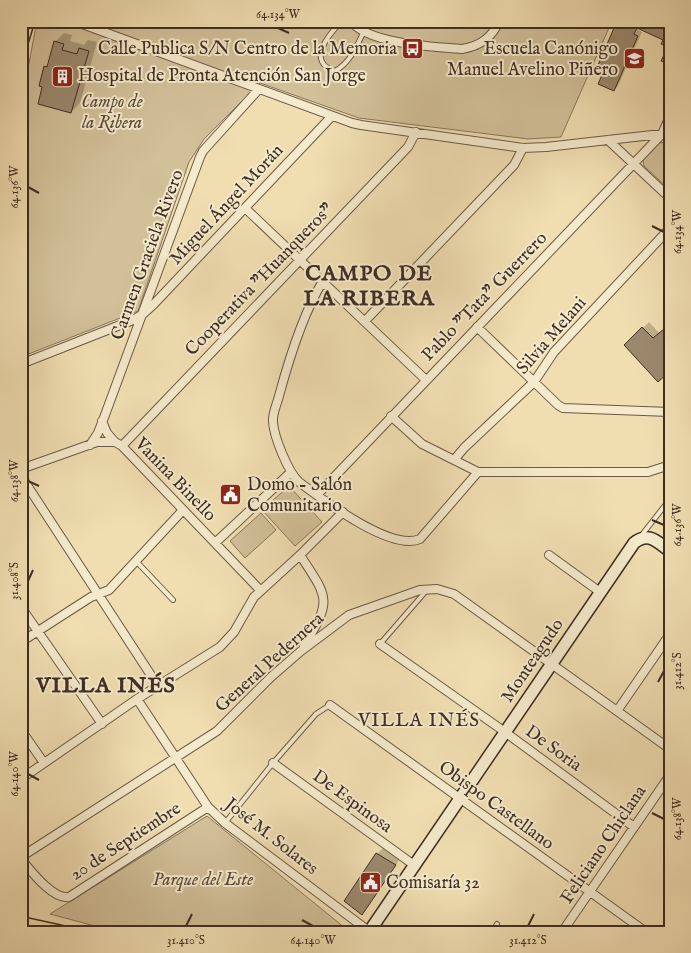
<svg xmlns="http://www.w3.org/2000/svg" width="691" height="953" font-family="'IM FELL English',serif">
  <rect width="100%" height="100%" fill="#f0deb1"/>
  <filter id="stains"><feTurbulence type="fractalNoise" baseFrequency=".004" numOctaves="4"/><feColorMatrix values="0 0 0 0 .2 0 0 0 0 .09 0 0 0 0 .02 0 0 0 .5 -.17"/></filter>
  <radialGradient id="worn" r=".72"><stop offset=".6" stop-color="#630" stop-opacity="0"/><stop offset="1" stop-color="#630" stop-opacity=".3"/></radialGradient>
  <path fill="#d2c099" stroke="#88765f" d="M37 21H612L561 137 528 139 359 118 260 83 204 139 189 162 138 311 21 357V105Z
    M670 142V190L644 166 643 160 658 143Z
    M289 486 322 522 295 546 262 510Z
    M261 513 276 530 245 558 230 541Z
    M207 816 350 932H117L50 914Z"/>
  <path fill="#0003" d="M618 21H670L669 46 664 39 639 28 638 30 642 32 618 86 614 90 606 67Z
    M64 33 72 35 70 41 84 45 88 40 97 42 80 103 71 112 44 86 45 67 49 63 55 42Z
    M649 322 659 333 670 369 626 345Z
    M234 487H238L239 493 232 499H229L227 493Z
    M383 848 400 859 367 908 362 914 377 854Z"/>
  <path fill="#9b896e" stroke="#3f2d25" d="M617 21H670V64L661 61 668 47 661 44 663 40 637 28 634 34 638 36 614 91 598 84 605 68 598 65Z
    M54 41 64 44 62 50 77 54 79 48 89 51 71 113 38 104 42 87 39 86 44 66 47 67Z
    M670 324V371L658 382 624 345 642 327 653 338Z
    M226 495a6 6 0 1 1 12 0a6 6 0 1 1-12 0Z
    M376 853 396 865 362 915 344 901Z"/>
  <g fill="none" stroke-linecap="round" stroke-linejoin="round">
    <defs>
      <path id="lane" d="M342 21C328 35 306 62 335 71 350 63 357 46 364 31
        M641 536 670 499
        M136 561 173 600
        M380 644 426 591
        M225 823 273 763 316 714 330 705
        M492 932 497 924"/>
      <path id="street" d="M74 21 352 123 361 125 523 148 546 147 670 133
        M351 21C367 44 436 47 462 49 480 46 492 38 499 21
        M608 140 670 198
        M245 208 426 380
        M323 281C303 313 289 359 279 396 277 404 272 414 273 422 274 437 288 472 299 482 322 499 391 552 420 539L478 472
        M365 321 514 165 523 148
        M477 327 558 405 563 408 670 412
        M21 364 133 320 143 314 153 305 332 116
        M391 416 422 444 478 472H648L670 465
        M102 421 107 433 115 442
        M90 445 98 433 105 415 200 157 203 151 259 89
        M122 446 408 147 416 132
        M454 460 464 448 534 382 554 352 670 228
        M21 469 97 442H115L122 446 260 590
        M21 476 158 686
        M317 495 662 134 670 116
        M215 543 290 473
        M300 555C329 599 332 600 304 646
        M549 555 600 592
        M21 607 102 724
        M21 642 91 597 109 590 183 510
        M380 644 505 732 634 827
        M137 699 208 807 225 823 370 932
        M330 705 646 932
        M617 711 670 634
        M21 730 44 763
        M273 763 414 865
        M21 779 137 699 220 647 234 632 254 597 300 555 343 512
        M21 857 217 731 271 677 301 651 349 615 420 590 437 589 454 594 670 749
        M21 859C31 871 53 900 69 897L208 807
        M562 932 670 775"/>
      <path id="secondary" d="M369 932 634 543C649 531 657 542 670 551"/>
      <path id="primary" d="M21 44 28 21
        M21 923 62 932"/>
    </defs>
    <use href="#lane" stroke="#6b5948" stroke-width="6"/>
    <use href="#street" stroke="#6b5948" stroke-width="10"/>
    <use href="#secondary" stroke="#3f2d25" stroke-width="14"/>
    <use href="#primary" stroke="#3f2d25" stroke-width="15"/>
    <use href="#lane" stroke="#f5eacc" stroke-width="4"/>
    <use href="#street" stroke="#f5eacc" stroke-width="8"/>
    <use href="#secondary" stroke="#f5eacc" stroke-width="11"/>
    <use href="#primary" stroke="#f0deb1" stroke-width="12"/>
  </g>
  <path fill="none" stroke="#3f2d25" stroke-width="2" d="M278 28 289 33M28 187 39 193M652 226 664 232M28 481 39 486M652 520 664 525M28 581 33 570M658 682 664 671M28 774 39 780M652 813 664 819M302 920 313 926M186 926 192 914M528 926 534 914"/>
  <defs>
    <symbol id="bus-square" viewBox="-11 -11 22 22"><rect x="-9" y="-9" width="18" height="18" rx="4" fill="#8f2418" stroke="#f5eacc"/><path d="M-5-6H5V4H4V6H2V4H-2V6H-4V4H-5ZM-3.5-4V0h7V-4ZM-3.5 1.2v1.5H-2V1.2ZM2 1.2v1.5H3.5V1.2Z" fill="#fff"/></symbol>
    <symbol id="school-square" viewBox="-11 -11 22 22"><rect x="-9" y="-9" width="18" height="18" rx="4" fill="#8f2418" stroke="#f5eacc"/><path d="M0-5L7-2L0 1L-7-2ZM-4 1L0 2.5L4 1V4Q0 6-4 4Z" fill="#fff"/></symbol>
    <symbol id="building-square" viewBox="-11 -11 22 22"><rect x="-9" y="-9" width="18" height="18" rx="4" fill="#8f2418" stroke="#f5eacc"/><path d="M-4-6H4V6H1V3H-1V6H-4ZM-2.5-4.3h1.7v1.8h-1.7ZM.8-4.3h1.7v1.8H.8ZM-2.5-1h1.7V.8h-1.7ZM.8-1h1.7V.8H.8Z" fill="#fff"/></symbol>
    <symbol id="civic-square" viewBox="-11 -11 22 22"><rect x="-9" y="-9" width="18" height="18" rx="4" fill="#8f2418" stroke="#f5eacc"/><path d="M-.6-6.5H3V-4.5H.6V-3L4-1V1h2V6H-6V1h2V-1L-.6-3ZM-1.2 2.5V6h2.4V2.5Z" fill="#fff"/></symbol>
  </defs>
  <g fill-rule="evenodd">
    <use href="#bus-square" x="400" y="36" width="25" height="25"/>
    <use href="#school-square" x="622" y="46" width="25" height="25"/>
    <use href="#building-square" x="50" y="64" width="25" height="25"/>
    <use href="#civic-square" x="218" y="482" width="25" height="25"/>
    <use href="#civic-square" x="358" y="870" width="25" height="25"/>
  </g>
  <g text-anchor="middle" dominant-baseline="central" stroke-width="4" stroke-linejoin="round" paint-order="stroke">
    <g font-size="18" fill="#3f2d25" stroke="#f5eacc" text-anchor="start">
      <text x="397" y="49" text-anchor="end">Calle Publica S/N Centro de la Memoria</text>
      <text x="618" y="49" text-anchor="end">Escuela Canónigo<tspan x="618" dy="21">Manuel Avelino Piñero</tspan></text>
      <text x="78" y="76">Hospital de Pronta Atención San Jorge</text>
      <text x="247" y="485">Domo - Salón<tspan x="247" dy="21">Comunitario</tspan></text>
      <text x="386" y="883">Comisaría 32</text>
    </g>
    <g font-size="18" font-style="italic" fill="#5c4a3c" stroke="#f5eacc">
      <text x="112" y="102">Campo de<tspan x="112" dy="21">la Ribera</tspan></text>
      <text x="203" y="880">Parque del Este</text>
    </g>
    <g font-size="18" fill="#3f2d25" stroke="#f5eacc">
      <text transform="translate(227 205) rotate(-47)">Miguel Ángel Morán</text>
      <text transform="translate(148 255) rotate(-70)">Carmen Graciela Rivero</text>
      <text transform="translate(260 280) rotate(-46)">Cooperativa "Huanqueros"</text>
      <text transform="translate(485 297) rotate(-46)">Pablo "Tata" Guerrero</text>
      <text transform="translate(552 336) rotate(-49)">Silvia Melani</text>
      <text transform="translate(175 480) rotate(46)">Vanina Binello</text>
      <text transform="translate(533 661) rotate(-56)">Monteagudo</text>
      <text transform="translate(270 663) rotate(-42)">General Pedernera</text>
      <text transform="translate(553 749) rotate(36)">De Soria</text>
      <text transform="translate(352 802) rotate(36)">De Espinosa</text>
      <text transform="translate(496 806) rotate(36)">Obispo Castellano</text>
      <text transform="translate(271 837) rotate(38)">José M. Solares</text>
      <text transform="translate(126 842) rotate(-33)">20 de Septiembre</text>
      <text transform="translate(604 845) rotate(-56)">Feliciano Chiclana</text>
    </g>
    <g font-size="19" letter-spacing="1" fill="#3f2d25" stroke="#f5eacc">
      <text x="419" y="721">VILLA INÉS</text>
    </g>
    <g font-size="22" font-weight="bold" letter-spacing="1" fill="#3f2d25" stroke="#f5eacc">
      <text x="369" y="274">CAMPO DE<tspan x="369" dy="25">LA RIBERA</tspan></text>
      <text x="106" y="686">VILLA INÉS</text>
    </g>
  </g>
  <rect width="691" height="953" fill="none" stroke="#f0deb1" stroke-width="55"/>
  <rect x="28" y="28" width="636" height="898" fill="none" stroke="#3f2d25" stroke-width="2"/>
  <g font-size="12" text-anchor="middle" fill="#3f2d25">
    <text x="278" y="18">64.134°W</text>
    <text transform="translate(14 187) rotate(-90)" y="4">64.136°W</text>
    <text transform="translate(677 232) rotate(-90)" y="4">64.134°W</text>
    <text transform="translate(14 481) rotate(-90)" y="4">64.138°W</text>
    <text transform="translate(677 525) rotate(-90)" y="4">64.136°W</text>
    <text transform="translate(14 581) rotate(-90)" y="4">31.408°S</text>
    <text transform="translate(677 671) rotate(-90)" y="4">31.412°S</text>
    <text transform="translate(14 774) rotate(-90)" y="4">64.140°W</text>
    <text transform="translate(677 819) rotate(-90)" y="4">64.138°W</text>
    <text x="186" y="944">31.410°S</text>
    <text x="313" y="944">64.140°W</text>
    <text x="528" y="944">31.412°S</text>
  </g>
  <rect width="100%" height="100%" filter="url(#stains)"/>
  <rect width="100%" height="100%" fill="url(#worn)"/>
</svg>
